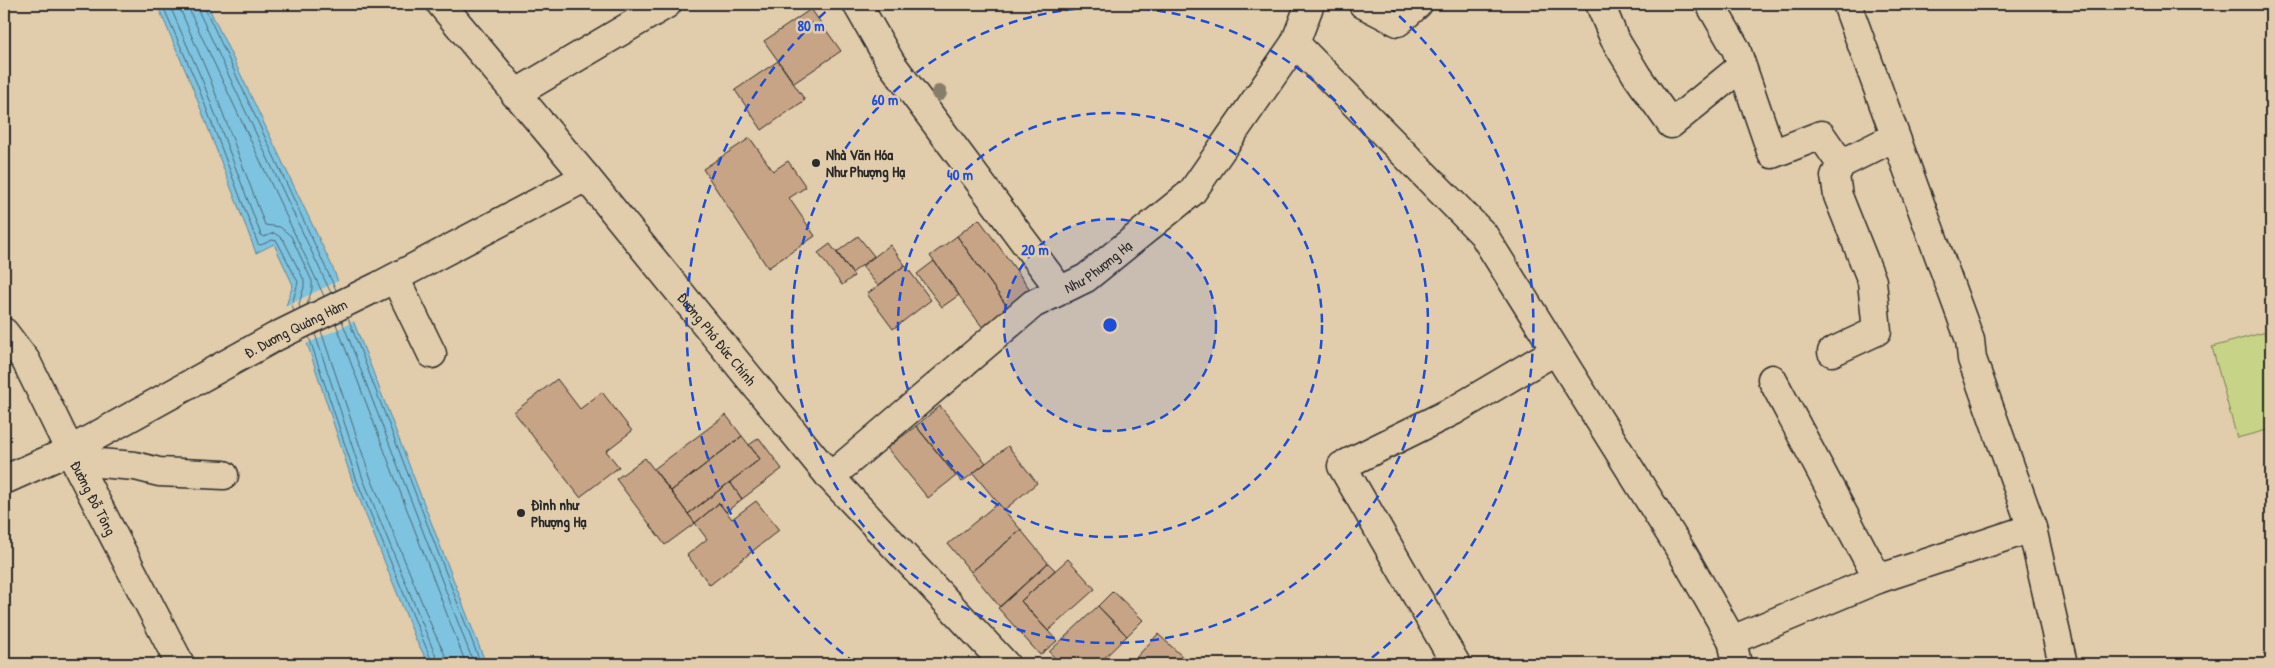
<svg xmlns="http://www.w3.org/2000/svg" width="2275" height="668" font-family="'Patrick Hand',sans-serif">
  <rect width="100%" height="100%" fill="#e1ccab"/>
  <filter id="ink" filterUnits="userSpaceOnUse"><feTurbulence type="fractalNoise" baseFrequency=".02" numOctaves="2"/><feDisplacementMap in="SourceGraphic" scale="10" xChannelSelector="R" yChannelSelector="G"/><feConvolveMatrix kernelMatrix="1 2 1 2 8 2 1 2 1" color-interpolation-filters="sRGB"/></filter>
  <g filter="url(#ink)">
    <path fill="#c7d386" stroke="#797f58" d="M2266 332 2271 352V429L2237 438 2212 347Z"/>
    <path fill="#7ec3df" stroke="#5d8697" d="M157 4H207L332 266 486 664H429L416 640 353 483 307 343 286 306 293 285 274 244 256 253 192 86Z"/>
    <path fill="#e1ccab" d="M340 280 357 320 304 345 284 307Z"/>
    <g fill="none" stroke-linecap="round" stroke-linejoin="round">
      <path stroke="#4c6873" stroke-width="1" d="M162 4 197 84 258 244 261 245 272 240 277 241 298 282 292 305 294 311
        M169 4 203 82 261 235 264 237 274 233 283 239 304 280V287L299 304 300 308
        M178 4 210 79 265 225 280 227 291 236 312 281V289L307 305
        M189 4 191 14 324 296
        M197 4 198 10 331 293
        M203 4 336 290
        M348 318 481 664
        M342 321 474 664
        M336 324 466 664
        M321 331 370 476 434 632 445 655 446 664
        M315 334 363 479 439 664
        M309 337 357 481 433 664"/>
    </g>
    <path fill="#c6a485" stroke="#2b2b2b" d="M811 9 841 51 794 83 764 41Z
      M778 61 805 100 762 130 735 90Z
      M750 138 773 171 788 161 806 187 789 198 815 236 768 268 703 169Z
      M979 219 1032 292 1009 309 957 236Z
      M858 236 874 256 852 273 837 252Z
      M957 236 1009 309 983 328 930 256Z
      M830 244 854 276 842 285 818 253Z
      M890 245 905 265 878 286 862 266Z
      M934 261 959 295 942 307 917 274Z
      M905 265 931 300 893 329 867 294Z
      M557 379 580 409 602 392 632 431 606 451 619 467 580 497 514 412Z
      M940 406 986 463 962 482 916 426Z
      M726 415 742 436 671 491 654 469Z
      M916 426 956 476 928 498 887 448Z
      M742 436 760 459 688 514 671 491Z
      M759 438 782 469 742 499 730 482 760 459 749 445Z
      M1008 446 1037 483 1004 510 973 473Z
      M645 458 695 523 665 545 616 479Z
      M730 482 742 499 726 512 719 503 695 523 688 514Z
      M756 501 779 530 710 585 687 555 707 539 695 523 719 503 732 519Z
      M998 503 1021 530 971 572 948 544Z
      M1021 530 1048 563 1000 607 971 572Z
      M1068 559 1095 589 1048 631 1021 601Z
      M1048 563 1055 570 1021 601 1057 641 1040 655 998 608Z
      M1113 591 1143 620 1127 636 1098 606Z
      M1098 606 1127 636 1098 664H1061L1049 652Z
      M1158 634 1185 659 1180 664H1134L1132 662Z"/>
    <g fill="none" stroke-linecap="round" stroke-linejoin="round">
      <defs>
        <g id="minor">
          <path d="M857 4 891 63 1060 290"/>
          <path d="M1363 4 1398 22 1418 4"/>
          <path d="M1600 4 1614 38 1637 76 1671 124 1741 67"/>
          <path d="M1710 4 1736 49 1772 154 1821 135 1841 164"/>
          <path d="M1847 4 1970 340 1972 359 2032 528 2063 664"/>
          <path d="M1295 43 1483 234 1683 554 1732 640 1737 664"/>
          <path d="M515 94 667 4"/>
          <path d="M395 278 432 354"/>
          <path d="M1832 352 1877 331 1872 281 1838 196 1835 176 1841 164 1895 137"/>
          <path d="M75 461 135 466 159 472 224 475"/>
          <path id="s1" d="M830 477 1033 304 1086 278 1192 192 1295 43 1310 4"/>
          <path d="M1878 579 2032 528"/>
          <path d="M1732 640 1878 579 1772 379"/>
          <path d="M1456 664 1342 466 1455 410 1555 351"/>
        </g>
        <g id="tertiary">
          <path id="s2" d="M4 480 69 451 275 337 379 286 586 177"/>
        </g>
        <g id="secondary">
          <path id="s3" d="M441 4 586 177 830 477 1005 664"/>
          <path id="s4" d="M4 332 26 361 75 461 180 664"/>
        </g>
      </defs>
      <use href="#minor" stroke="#2b2b2b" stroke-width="31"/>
      <use href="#tertiary" stroke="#2b2b2b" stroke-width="31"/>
      <use href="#secondary" stroke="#2b2b2b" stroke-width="31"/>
      <use href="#minor" stroke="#e1ccab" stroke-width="28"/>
      <use href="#tertiary" stroke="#e1ccab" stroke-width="28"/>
      <use href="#secondary" stroke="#e1ccab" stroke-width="28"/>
    </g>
    <circle fill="#867d6a" cx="939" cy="93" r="8"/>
  </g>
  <circle cx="1110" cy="325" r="106" fill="#1d4ed8" fill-opacity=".12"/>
  <g fill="none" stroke="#1d4ed8" stroke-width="2.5" stroke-dasharray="9 6">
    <circle cx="1110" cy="325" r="106"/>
    <circle cx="1110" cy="325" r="212"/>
    <circle cx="1110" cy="325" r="318"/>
    <path d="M855 663A423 423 0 0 1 832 6M1388 6A423 423 0 0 1 1365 663"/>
  </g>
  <g fill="#2b2b2b" stroke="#e1ccab" stroke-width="2">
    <circle cx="816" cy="163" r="5"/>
    <circle cx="521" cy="513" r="5"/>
  </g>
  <g text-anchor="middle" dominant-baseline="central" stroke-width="5" stroke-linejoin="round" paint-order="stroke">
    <g font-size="15" font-weight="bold" fill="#2b2b2b" stroke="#e1ccab" text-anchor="start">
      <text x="826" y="154">Nhà Văn Hóa<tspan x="826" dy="17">Như Phượng Hạ</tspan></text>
      <text x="531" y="504">Đình như<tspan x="531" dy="17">Phượng Hạ</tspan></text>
    </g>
    <g font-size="15" fill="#2b2b2b" stroke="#e1ccab">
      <text stroke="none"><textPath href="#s1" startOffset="342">Như Phượng Hạ</textPath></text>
      <text stroke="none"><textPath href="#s2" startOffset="329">Đ. Dương Quảng Hàm</textPath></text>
      <text stroke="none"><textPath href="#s3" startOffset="434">Đường Phó Đức Chính</textPath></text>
      <text stroke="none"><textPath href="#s4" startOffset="189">Đường Đỗ Tông</textPath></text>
    </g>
  </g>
  <circle cx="1110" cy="325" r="8" fill="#1d4ed8" stroke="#e1ccab" stroke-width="2.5"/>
  <g font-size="15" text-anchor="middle" font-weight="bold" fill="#1d4ed8" stroke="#e1ccab" stroke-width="5" stroke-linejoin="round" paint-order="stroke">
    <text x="811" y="31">80 m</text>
    <text x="885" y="105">60 m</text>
    <text x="960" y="180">40 m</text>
    <text x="1035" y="255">20 m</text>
  </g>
  <rect width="2275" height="668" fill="none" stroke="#e1ccab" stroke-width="20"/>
  <rect x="10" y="10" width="2255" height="648" fill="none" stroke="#2b2b2b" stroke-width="2" filter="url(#ink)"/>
</svg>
